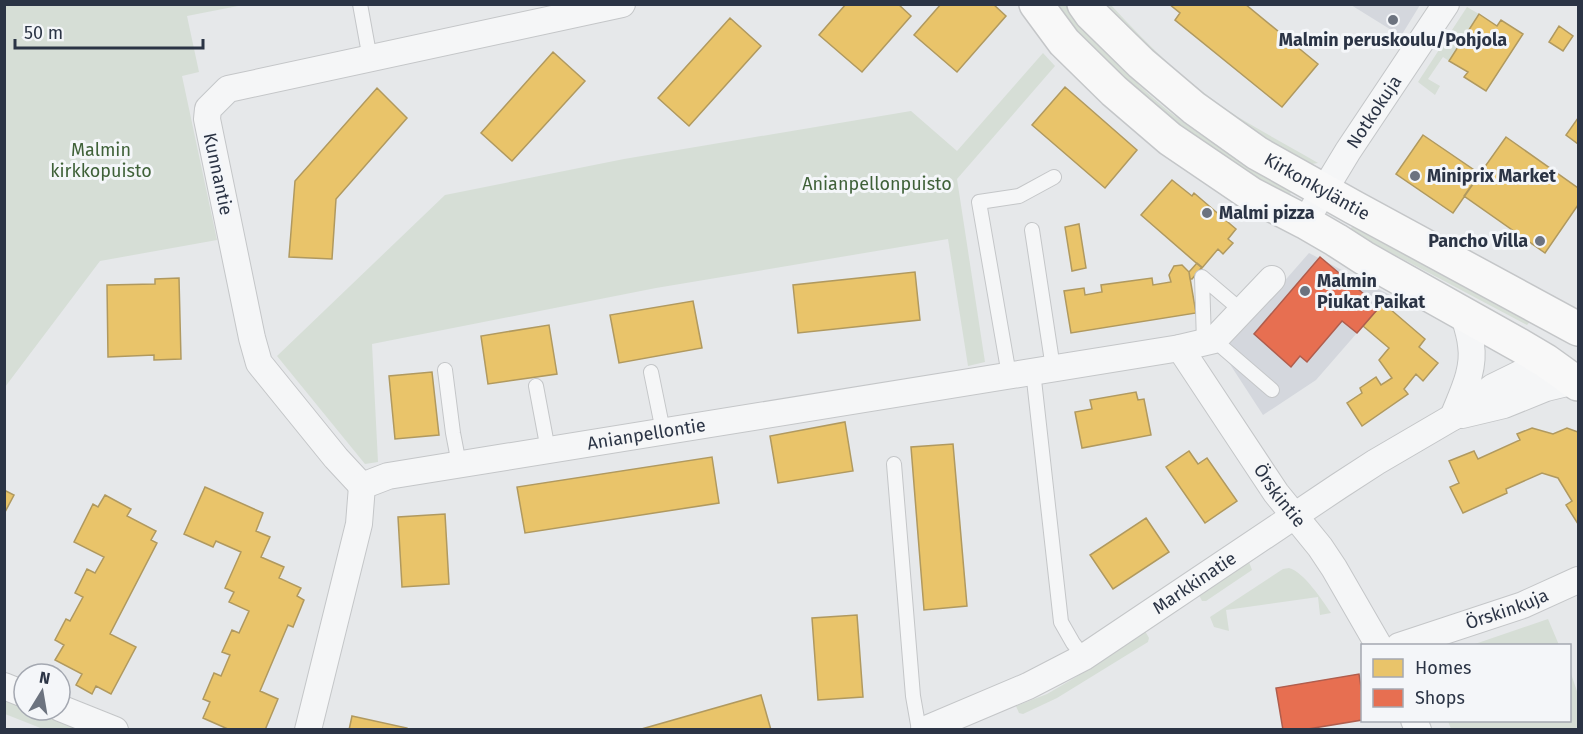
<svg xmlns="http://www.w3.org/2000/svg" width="1583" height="734" font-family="'Fira Sans',sans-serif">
  <rect width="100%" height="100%" fill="#e6e8ea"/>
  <path fill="#d4d7dd" d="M1351 5H1420L1401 36Z
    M1309 253 1390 295 1316 380 1263 415 1222 352Z"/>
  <path fill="#d6ded6" d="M5 4 243 5 187 16 199 72 182 76 217 240 100 261 5 387Z
    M1051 5H1066C1093 42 1138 87 1175 116 1211 144 1252 166 1291 190L1290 196H1286L1261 184 1126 87Z
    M1101 5H1111C1149 47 1190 86 1238 117 1264 133 1291 147 1318 163L1306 165 1200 99Z
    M1467 7 1479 14 1449 61 1443 57 1428 79 1440 86 1435 95 1418 82Z
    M1043 53 1055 66 957 179 985 362 968 366 948 239 656 288 372 344 378 462 365 464 277 356 445 195 624 159 911 111 957 151Z
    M1353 224 1533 318 1527 325 1350 231Z
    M1249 562 1252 570 1206 601H1202L1199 595Z
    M1289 568C1304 572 1322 600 1331 613L1320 615 1318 597 1226 610 1229 631 1214 627 1210 617 1283 569Z
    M1548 619 1559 645H1472Z
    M1145 631 1149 638 1148 642 1057 698 1023 714 1019 713 1016 706 1047 694 1076 677Z
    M1570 671 1578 694V729H1451L1448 721 1570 720Z
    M4 697 24 705V710H36L83 729H43L5 714Z"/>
  <path fill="#e9c46a" stroke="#b0995f" stroke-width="1.5" d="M846 4H898L911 16 862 72 819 35Z
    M941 4H993L1006 16 957 72 914 35Z
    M1169 4H1245L1318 64 1282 107 1175 20 1180 13Z
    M1479 14 1497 26 1501 20 1523 34 1486 91 1464 77 1468 72 1449 61Z
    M730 18 761 46 689 126 658 98Z
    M1559 26 1573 36 1563 51 1549 42Z
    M553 52 585 81 512 161 481 133Z
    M1065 87 1137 150 1105 188 1032 125Z
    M377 88 407 118 336 199 332 259 289 257 295 181Z
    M1578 118V144L1566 135Z
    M1423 135 1480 174 1453 213 1396 174Z
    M1506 137 1578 188V205L1545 253 1464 196Z
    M1172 180 1192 196 1194 193 1236 229 1228 239 1233 243 1223 254 1218 249 1202 268 1141 215Z
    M1079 224 1086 268 1072 271 1065 227Z
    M1197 263 1202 267 1192 279H1190L1189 272Z
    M1182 265 1189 272 1196 313 1071 333 1064 291 1084 288 1085 295 1102 292 1101 285 1152 278 1153 285 1171 282 1169 275 1174 266Z
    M915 272 920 320 798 333 793 285Z
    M179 278 181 359 154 360V355L108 357 107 285 155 284V279Z
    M693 301 702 348 619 363 610 315Z
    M1383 303 1425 339 1419 347 1438 363 1423 381 1416 374 1404 389 1408 394 1362 426 1347 403 1362 393 1360 388 1376 377 1381 385 1392 378 1379 360 1389 348 1363 326Z
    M549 325 557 374 488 384 481 336Z
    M432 372 439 435 395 439 389 376Z
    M1136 392 1138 400 1144 399 1151 435 1082 448 1075 412 1092 409 1090 400Z
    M845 422 853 471 778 483 770 436Z
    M1532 428 1553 434 1567 428 1578 432V524L1566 505 1572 501 1558 478 1542 473 1506 489 1507 493 1463 513 1450 487 1459 483 1449 461 1474 451 1478 459 1520 440 1517 434Z
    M953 444 967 606 924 610 911 447Z
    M1189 451 1198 464 1207 458 1237 501 1205 523 1166 467Z
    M712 457 719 503 525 533 517 487Z
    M205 487 263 513 256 531 270 537 261 557 284 567 279 578 301 588 297 596 304 600 293 627 288 625 260 691 278 699 265 730H230L203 718 210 702 203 699 214 673 221 676 230 655 222 652 232 630 239 633 249 611 229 602 234 592 225 588 241 552 216 541 213 547 184 534Z
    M4 490 14 495 4 514Z
    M105 495 131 509 127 516 156 531 151 540 157 543 110 634 136 647 111 694 96 686 92 694 76 685 82 674 55 660 64 645 55 640 66 619 70 621 83 597 75 593 87 569 95 573 104 557 74 542 93 504 98 507Z
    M445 514 449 584 402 587 398 517Z
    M1146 518 1169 552 1113 589 1090 555Z
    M857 615 863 697 818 700 812 618Z
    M761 695 771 730H638Z
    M352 716 407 728V730H349Z"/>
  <path fill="#e76f51" stroke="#af5d4d" stroke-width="1.5" d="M1320 257 1365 295 1362 298 1376 311 1357 333 1342 321 1307 362 1300 356 1291 367 1254 334Z
    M1359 674 1362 694V720L1302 730H1283L1276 688Z"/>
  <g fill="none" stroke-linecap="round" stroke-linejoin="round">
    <defs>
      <path id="lane" d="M360 4 370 59
        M1032 230 1053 368
        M1214 340 1272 390
        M1204 342 1202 277 1242 311
        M445 370 453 433 459 464
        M1033 371 1061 622 1073 643 1084 657
        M651 372 663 431
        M1009 375 979 202 1019 196 1054 177
        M536 386 548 450
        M894 464 913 696 919 730"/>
      <g id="street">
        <path id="s1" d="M1305 222 1348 151 1446 4"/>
        <path id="s2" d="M1180 348 1276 493 1320 547 1334 568 1379 646"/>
        <path d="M1462 415 1504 405 1546 388 1575 381"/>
        <path d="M1453 417C1462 394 1475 370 1471 345 1470 334 1466 323 1463 313"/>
        <path d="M362 486 336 458 259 363 252 338 207 119 208 109 228 89 622 4"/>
        <path id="s3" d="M1399 646 1523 605 1578 580"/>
        <path d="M4 686 24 694"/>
        <path d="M60 708 115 730"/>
        <path d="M1414 720 1418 730"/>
        <path id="s4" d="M308 730 359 524 362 486 388 476 1180 348 1214 340 1272 279"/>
        <path id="s5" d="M924 730 1028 686 1084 657 1339 486 1376 462 1453 417 1493 387 1546 361"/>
      </g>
      <g id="secondary">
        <path d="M1036 4 1064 42 1114 91 1170 139 1251 194 1305 222 1336 240 1364 258 1519 345 1546 361 1578 384"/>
        <path id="s6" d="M1084 4 1091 14 1141 63 1194 108 1257 153 1353 207 1578 329"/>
      </g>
    </defs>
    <use href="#lane" stroke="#c4c6c8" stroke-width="16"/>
    <use href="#street" stroke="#c4c6c8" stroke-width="28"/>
    <use href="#secondary" stroke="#c4c6c8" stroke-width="36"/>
    <use href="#lane" stroke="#f5f6f7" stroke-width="14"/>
    <use href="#street" stroke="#f5f6f7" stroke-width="26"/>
    <use href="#secondary" stroke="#f8f8f8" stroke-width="33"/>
  </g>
  <g fill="#6c737f" stroke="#f4f6f9" stroke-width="2">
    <circle cx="1393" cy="20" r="6"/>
    <circle cx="1415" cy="176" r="6"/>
    <circle cx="1207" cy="213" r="6"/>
    <circle cx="1540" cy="241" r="6"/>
    <circle cx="1305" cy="291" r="6"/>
  </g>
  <g text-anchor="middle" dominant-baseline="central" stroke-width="6" stroke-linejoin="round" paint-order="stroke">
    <g font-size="18" font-weight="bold" fill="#2b3445" stroke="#f4f6f9" text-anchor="start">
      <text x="1393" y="40" text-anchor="middle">Malmin peruskoulu/Pohjola</text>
      <text x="1427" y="176">Miniprix Market</text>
      <text x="1219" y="213">Malmi pizza</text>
      <text x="1528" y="241" text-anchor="end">Pancho Villa</text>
      <text x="1317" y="281">Malmin<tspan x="1317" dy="21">Piukat Paikat</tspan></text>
    </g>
    <g font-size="18" fill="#2b3445" stroke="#f4f6f9">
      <text stroke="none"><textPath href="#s1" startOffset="130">Notkokuja</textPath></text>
      <text transform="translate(218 174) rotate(78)">Kunnantie</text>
      <text stroke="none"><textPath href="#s6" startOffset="298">Kirkonkyläntie</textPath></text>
      <text stroke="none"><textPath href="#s4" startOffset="540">Anianpellontie</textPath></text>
      <text stroke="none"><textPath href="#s2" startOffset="178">Örskintie</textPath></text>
      <text stroke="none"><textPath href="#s5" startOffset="309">Markkinatie</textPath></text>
      <text stroke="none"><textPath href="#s3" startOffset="114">Örskinkuja</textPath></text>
    </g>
    <g font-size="18" fill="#3f6138" stroke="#f4f6f9">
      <text x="101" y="150">Malmin<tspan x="101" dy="21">kirkkopuisto</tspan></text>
      <text x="877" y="184">Anianpellonpuisto</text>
    </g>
  </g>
  <rect width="1583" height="734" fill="none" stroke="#2b3445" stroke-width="12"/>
  <rect x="1361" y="644" width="210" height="78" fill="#f4f6f9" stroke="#a4a8b1" stroke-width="1.5"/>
  <rect x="1373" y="659" width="30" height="18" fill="#e9c46a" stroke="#a4a8b1" stroke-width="1.5"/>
  <text x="1415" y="674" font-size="18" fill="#2b3445">Homes</text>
  <rect x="1373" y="689" width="30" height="18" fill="#e76f51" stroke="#a4a8b1" stroke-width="1.5"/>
  <text x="1415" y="704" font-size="18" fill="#2b3445">Shops</text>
  <g transform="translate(42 692) rotate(11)"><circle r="28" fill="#f4f6f9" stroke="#a4a8b1" stroke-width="1.5"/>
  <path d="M0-4.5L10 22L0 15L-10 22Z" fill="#6c737f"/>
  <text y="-9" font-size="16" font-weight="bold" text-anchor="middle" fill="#2b3445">N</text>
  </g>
  <path d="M15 39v9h188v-9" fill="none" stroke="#2b3445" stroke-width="3"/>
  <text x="24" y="39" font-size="18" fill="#2b3445" stroke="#f4f6f9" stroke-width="4.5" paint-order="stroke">50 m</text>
</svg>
